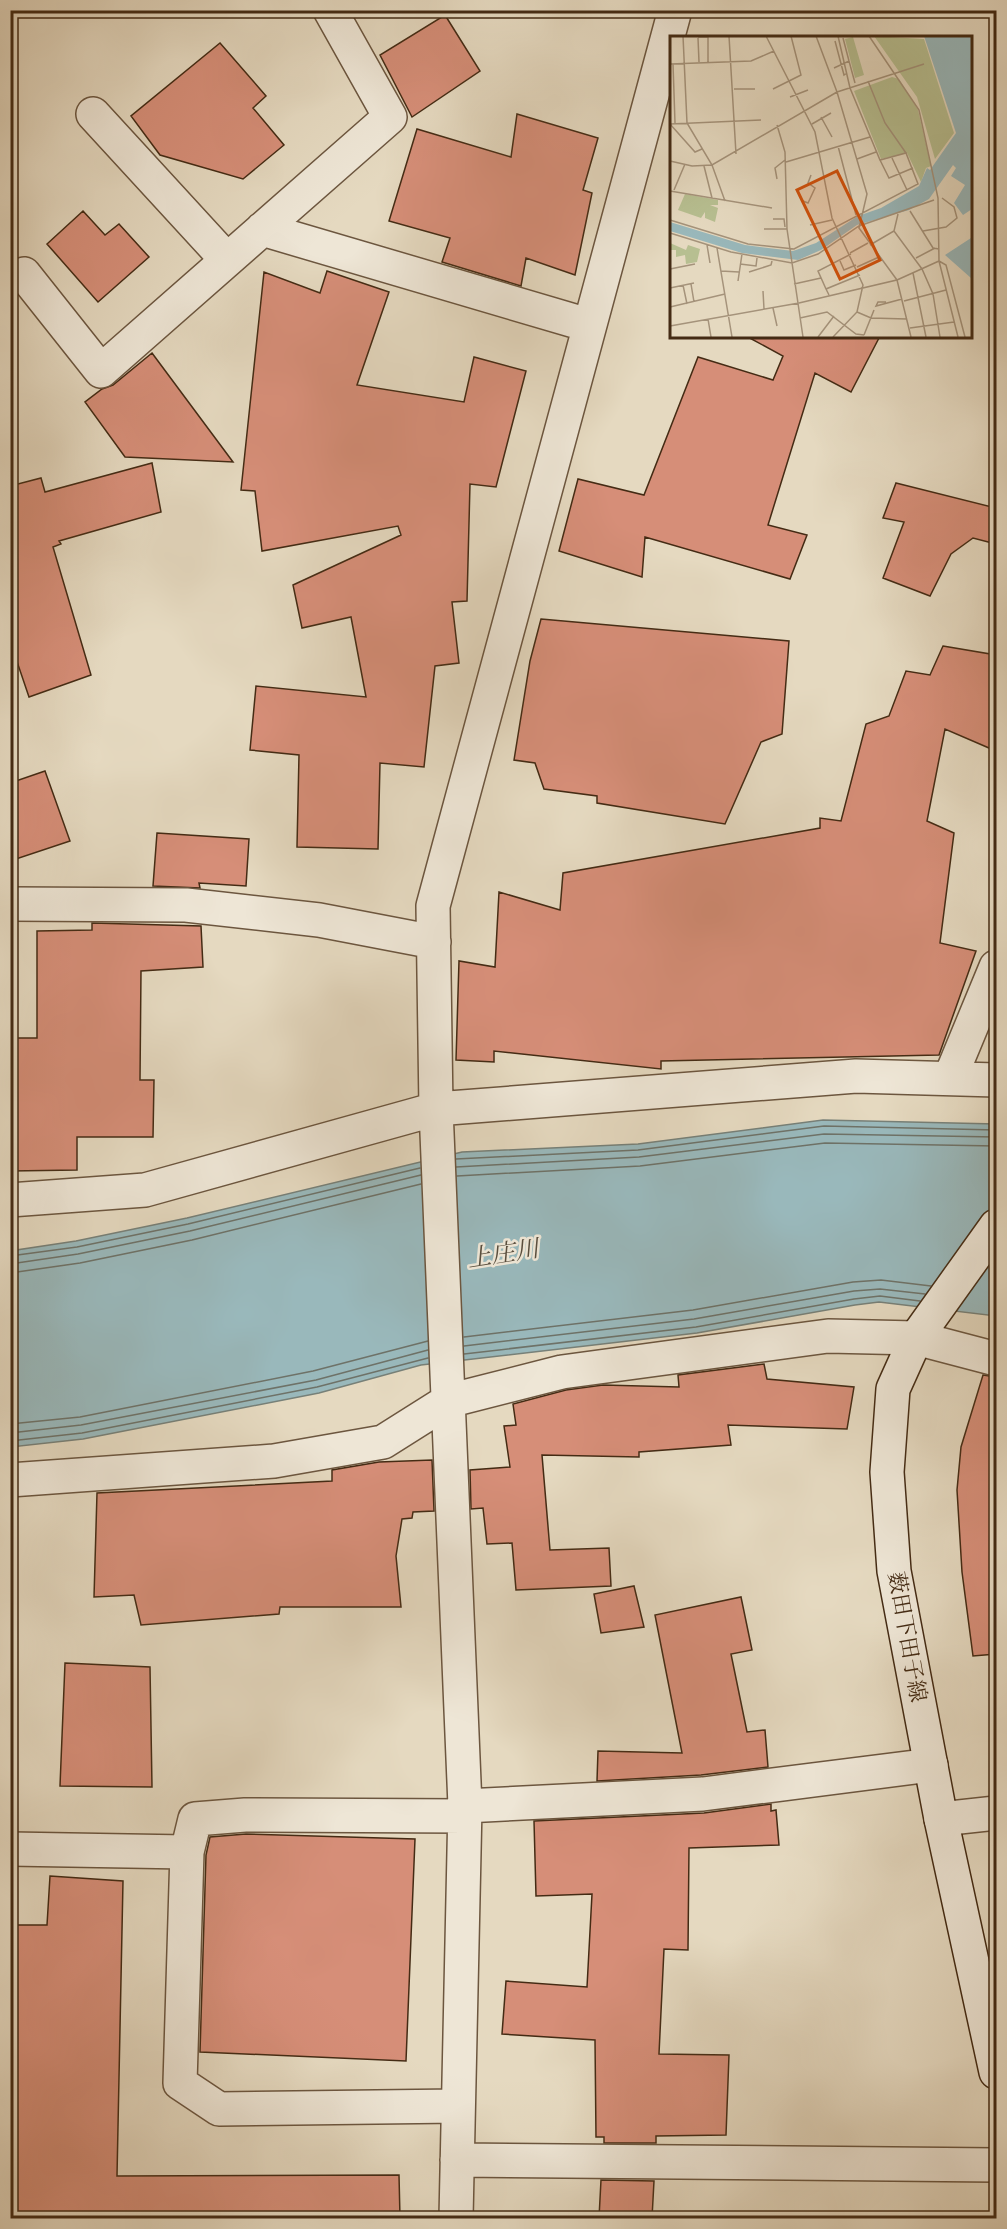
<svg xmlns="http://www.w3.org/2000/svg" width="1007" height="2229" font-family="'IM FELL Double Pica','Noto Serif JP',serif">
  <rect width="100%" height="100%" fill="#e5d9c0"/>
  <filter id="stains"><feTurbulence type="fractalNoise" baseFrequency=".00333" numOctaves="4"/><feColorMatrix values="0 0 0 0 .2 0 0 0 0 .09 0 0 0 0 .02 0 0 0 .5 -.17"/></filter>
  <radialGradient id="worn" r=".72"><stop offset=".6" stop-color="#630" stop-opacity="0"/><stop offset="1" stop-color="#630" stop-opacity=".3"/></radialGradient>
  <path fill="#99b8bb" stroke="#778078" stroke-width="1.5" d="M823 1120 996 1124V1316L879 1302 855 1305 697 1333 421 1365 319 1393 83 1439 11 1447 10 1251 76 1241 187 1218 462 1152 638 1144Z"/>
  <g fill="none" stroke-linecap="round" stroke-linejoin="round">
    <path stroke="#6e7268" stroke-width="1.5" d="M456 1159 638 1150 824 1126 996 1130
      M456 1167 639 1157 824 1134 996 1137
      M457 1176 640 1166 825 1143 996 1146
      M10 1256 77 1247 188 1224 420 1168
      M10 1264 78 1254 190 1231 421 1175
      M10 1273 80 1263 192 1240 421 1184
      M464 1337 693 1310 853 1282 881 1280 931 1286
      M464 1346 694 1319 854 1291 880 1289 925 1294
      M464 1354 696 1327 854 1299 880 1296 920 1301
      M10 1424 80 1417 313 1371 428 1341
      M10 1433 81 1425 316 1380 428 1350
      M10 1441 82 1433 317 1387 428 1358"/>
  </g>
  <path fill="#d68e78" stroke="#442b14" stroke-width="1.5" d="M445 15 480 71 412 117 380 55Z
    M220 43 266 96 253 108 284 145 243 179 160 155 131 116Z
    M517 114 598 138 583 190 592 193 575 275 526 258 521 286 442 262 450 238 389 221 417 129 511 157Z
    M83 211 105 235 119 224 149 257 98 302 47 244Z
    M327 271 389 292 357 385 464 402 474 357 526 371 496 487 470 484 467 601 452 602 459 663 435 666 424 767 380 763 378 849 297 847 299 755 250 750 256 686 366 697 351 617 302 628 293 585 401 535 398 526 262 551 255 491 241 490 264 272 320 293Z
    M746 336H880L851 392 815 373 768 525 807 535 790 579 645 537 642 577 559 551 578 479 644 495 698 357 773 380 783 356Z
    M152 353 233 462 125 457 85 402 102 389 113 385Z
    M152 463 161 512 59 541 61 544 53 547 91 675 29 697 10 641V486L41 478 45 492Z
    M896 483 996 508V544L973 538 951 554 930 596 883 578 904 522 883 518Z
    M541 619 789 641 782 734 761 742 725 824 597 803V796L544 789 535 763 514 760 530 661Z
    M943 646 996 655V751L945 729 927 821 954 833 940 943 976 951 939 1055 661 1061V1069L494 1051V1062L456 1060 459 961 495 967 499 892 560 910 563 873 820 828V818L841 821 866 724 889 716 906 671 930 675Z
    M45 771 70 841 10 861V783Z
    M157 833 249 839 246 886 199 883 200 888 153 886Z
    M92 923 201 926 203 967 141 971 140 1080H154L153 1137H77V1170L10 1171V1038H37V931L92 930Z
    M764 1364 767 1379 854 1387 847 1429 728 1425 731 1445 639 1452V1457L542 1455 550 1550 609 1548 611 1586 516 1590 512 1543 487 1544 483 1508 471 1509 470 1470 510 1467 504 1426 516 1425 513 1404 566 1390 603 1385 679 1387 678 1375Z
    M983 1375 996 1377V1654L973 1656 962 1572 957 1490 961 1447Z
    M432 1460 434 1511 413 1512 412 1518 402 1519 396 1556 401 1607H280L279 1614 141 1625 134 1595 94 1597 97 1493 332 1481V1470L379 1462Z
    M634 1586 644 1627 601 1633 594 1594Z
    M741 1597 752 1650 731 1654 747 1732 765 1730 768 1767 701 1775 597 1781 598 1751 682 1753 655 1615Z
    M65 1663 150 1667 152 1787 60 1786Z
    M771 1804V1811L776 1810 779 1845 689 1848 688 1950 664 1949 659 2054 729 2055 726 2135 656 2136V2143H604V2137H596L595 2040 502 2034 506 1981 587 1987 592 1894 536 1896 534 1821 704 1813Z
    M246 1834 415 1839 406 2061 200 2052 206 1855 210 1837Z
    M50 1876 123 1881 117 2176 399 2175 400 2218H10V1925H47Z
    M601 2180 654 2181 652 2218H599Z"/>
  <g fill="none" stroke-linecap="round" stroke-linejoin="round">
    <defs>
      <path id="street" d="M93 114 227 260
        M262 229 588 325
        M24 274 101 371 390 117 330 10
        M10 904 186 905 319 920 434 942
        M950 1078 996 967
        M10 1200 145 1190 436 1109 856 1076 996 1080
        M10 1480 274 1461 383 1442 448 1401 562 1372 828 1336 916 1338 996 1359
        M465 1806 703 1794 931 1765
        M941 1819 996 1813
        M10 1849 187 1852 195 1819 245 1815 465 1816
        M187 1852 180 2083 219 2109 458 2106
        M457 2160 996 2165
        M456 2218 465 1806 436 1109 433 906 675 10"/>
      <path id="secondary" d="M996 1226 916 1338 893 1389 887 1472 894 1571 941 1819 996 2072"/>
    </defs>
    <use href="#street" stroke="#6c563f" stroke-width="36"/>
    <use href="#secondary" stroke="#442b14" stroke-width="36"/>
    <use href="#street" stroke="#eee6d6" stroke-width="33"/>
    <use href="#secondary" stroke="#eee6d6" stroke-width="33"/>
  </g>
  <g text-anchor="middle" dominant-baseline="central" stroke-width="5" stroke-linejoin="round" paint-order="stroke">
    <g font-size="22" fill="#442b14" stroke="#eee6d6">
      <text transform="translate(907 1637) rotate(80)">薮田下田子線</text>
    </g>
    <g font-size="24" font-style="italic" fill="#594e3e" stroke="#eee6d6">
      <text transform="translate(503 1254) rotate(-9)">上庄川</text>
    </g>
  </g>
  <g transform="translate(670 36)">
    <rect width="302" height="302" fill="#e5d9c0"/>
    <path d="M204 0 254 3 284 97 265 123 247 61ZM183 1 194 39 185 42 175 3ZM222 41 229 43 248 74 261 130 256 132 251 146 237 117 211 123 184 55ZM15 158 48 164V169H40L48 172 45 186 35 182V176L31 182 8 174ZM0 207 16 214 18 209 30 213 27 226 16 228 15 219 6 221V214H0Z" fill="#b7bf91"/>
    <path d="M254 0H301L302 173 293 179 284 167 295 149 281 140 286 132 283 129 259 163 239 174 187 189 151 214 128 224 72 217 0 195V186L75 209 123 215 146 207 188 180 211 172 249 150 257 132 260 134 286 97ZM301 202V201V242L275 219Z" fill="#99b8bb"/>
    <path fill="none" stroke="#a5937b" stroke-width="1.5" d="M13 0 17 87 42 129 55 165M59 0 66 118M96 0 145 96 162 182 193 249 187 276 163 301M146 0 167 56 197 158 189 192 227 244M199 0 249 74 268 162 269 225M28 1H38V26M28 2 29 26M173 2 179 25M165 5 174 39 177 37M0 28 81 25 104 15M3 28 5 87M164 32 179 25 185 47M198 45 215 87 236 117M64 53H85M103 53 131 39 121 0M167 56 254 28M120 61 138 54M151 81 162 101M0 88 91 84M0 88 25 116 32 113M142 88 161 77M107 89 115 116 117 193 133 301M168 110 186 179M222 122 237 154M187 123 206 116M210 124 219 142 243 132M0 125 22 130 42 129 167 56M116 126 200 101M34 130 42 162M107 143 105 132 115 124M4 154 15 128M0 155 102 172M133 165 138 167 145 152 138 147 141 139M240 175 263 212 269 213M103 183H114L115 191M0 184 78 208 124 213 248 148 236 117 210 124 180 52 168 0M140 189 162 184M94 193H117M224 195 252 233 263 258 270 301M253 195 276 191 287 182 284 171 272 162M0 197 61 216 122 227 148 218 189 190 264 164M37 209 40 227M200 209 224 195 228 178M47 212 62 301M180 217 198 207M246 222 265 212M170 225 174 234 186 229M269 225 276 229 295 301M269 225 288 301M70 228 86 230 87 222M187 231 209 221M0 233 25 228M51 235 69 236M79 236 101 229 102 225M243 237 256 301M227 244 269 225M68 245 72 218M21 248 24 266M124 248 151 242M13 249 17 268M0 252 24 247M156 253 148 235 181 218M93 255 94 273M159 259 156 253 190 239M234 265 276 254M216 266H208L206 270 232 263M0 271 55 258M103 272 107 290M187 276 201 282 237 283M130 282 157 276 186 298 194 299M38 283 41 301M0 290 129 267 227 244 241 301M240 292 284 286M194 299 204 274M148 301 164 280"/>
    <path fill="#cf520d" fill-opacity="0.15" stroke="#cf520d" stroke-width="3" d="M167 135 210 224 170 243 127 154Z"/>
    <rect width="302" height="302" fill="none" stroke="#442b14" stroke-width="3"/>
  </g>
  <rect width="1007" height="2229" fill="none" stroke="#e5d9c0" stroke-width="36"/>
  <rect x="12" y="12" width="983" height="2205" fill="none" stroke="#442b14" stroke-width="3"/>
  <rect x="18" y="18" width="971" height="2193" fill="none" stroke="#442b14" stroke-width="1.5"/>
  <rect width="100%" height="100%" filter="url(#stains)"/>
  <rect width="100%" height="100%" fill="url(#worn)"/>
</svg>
